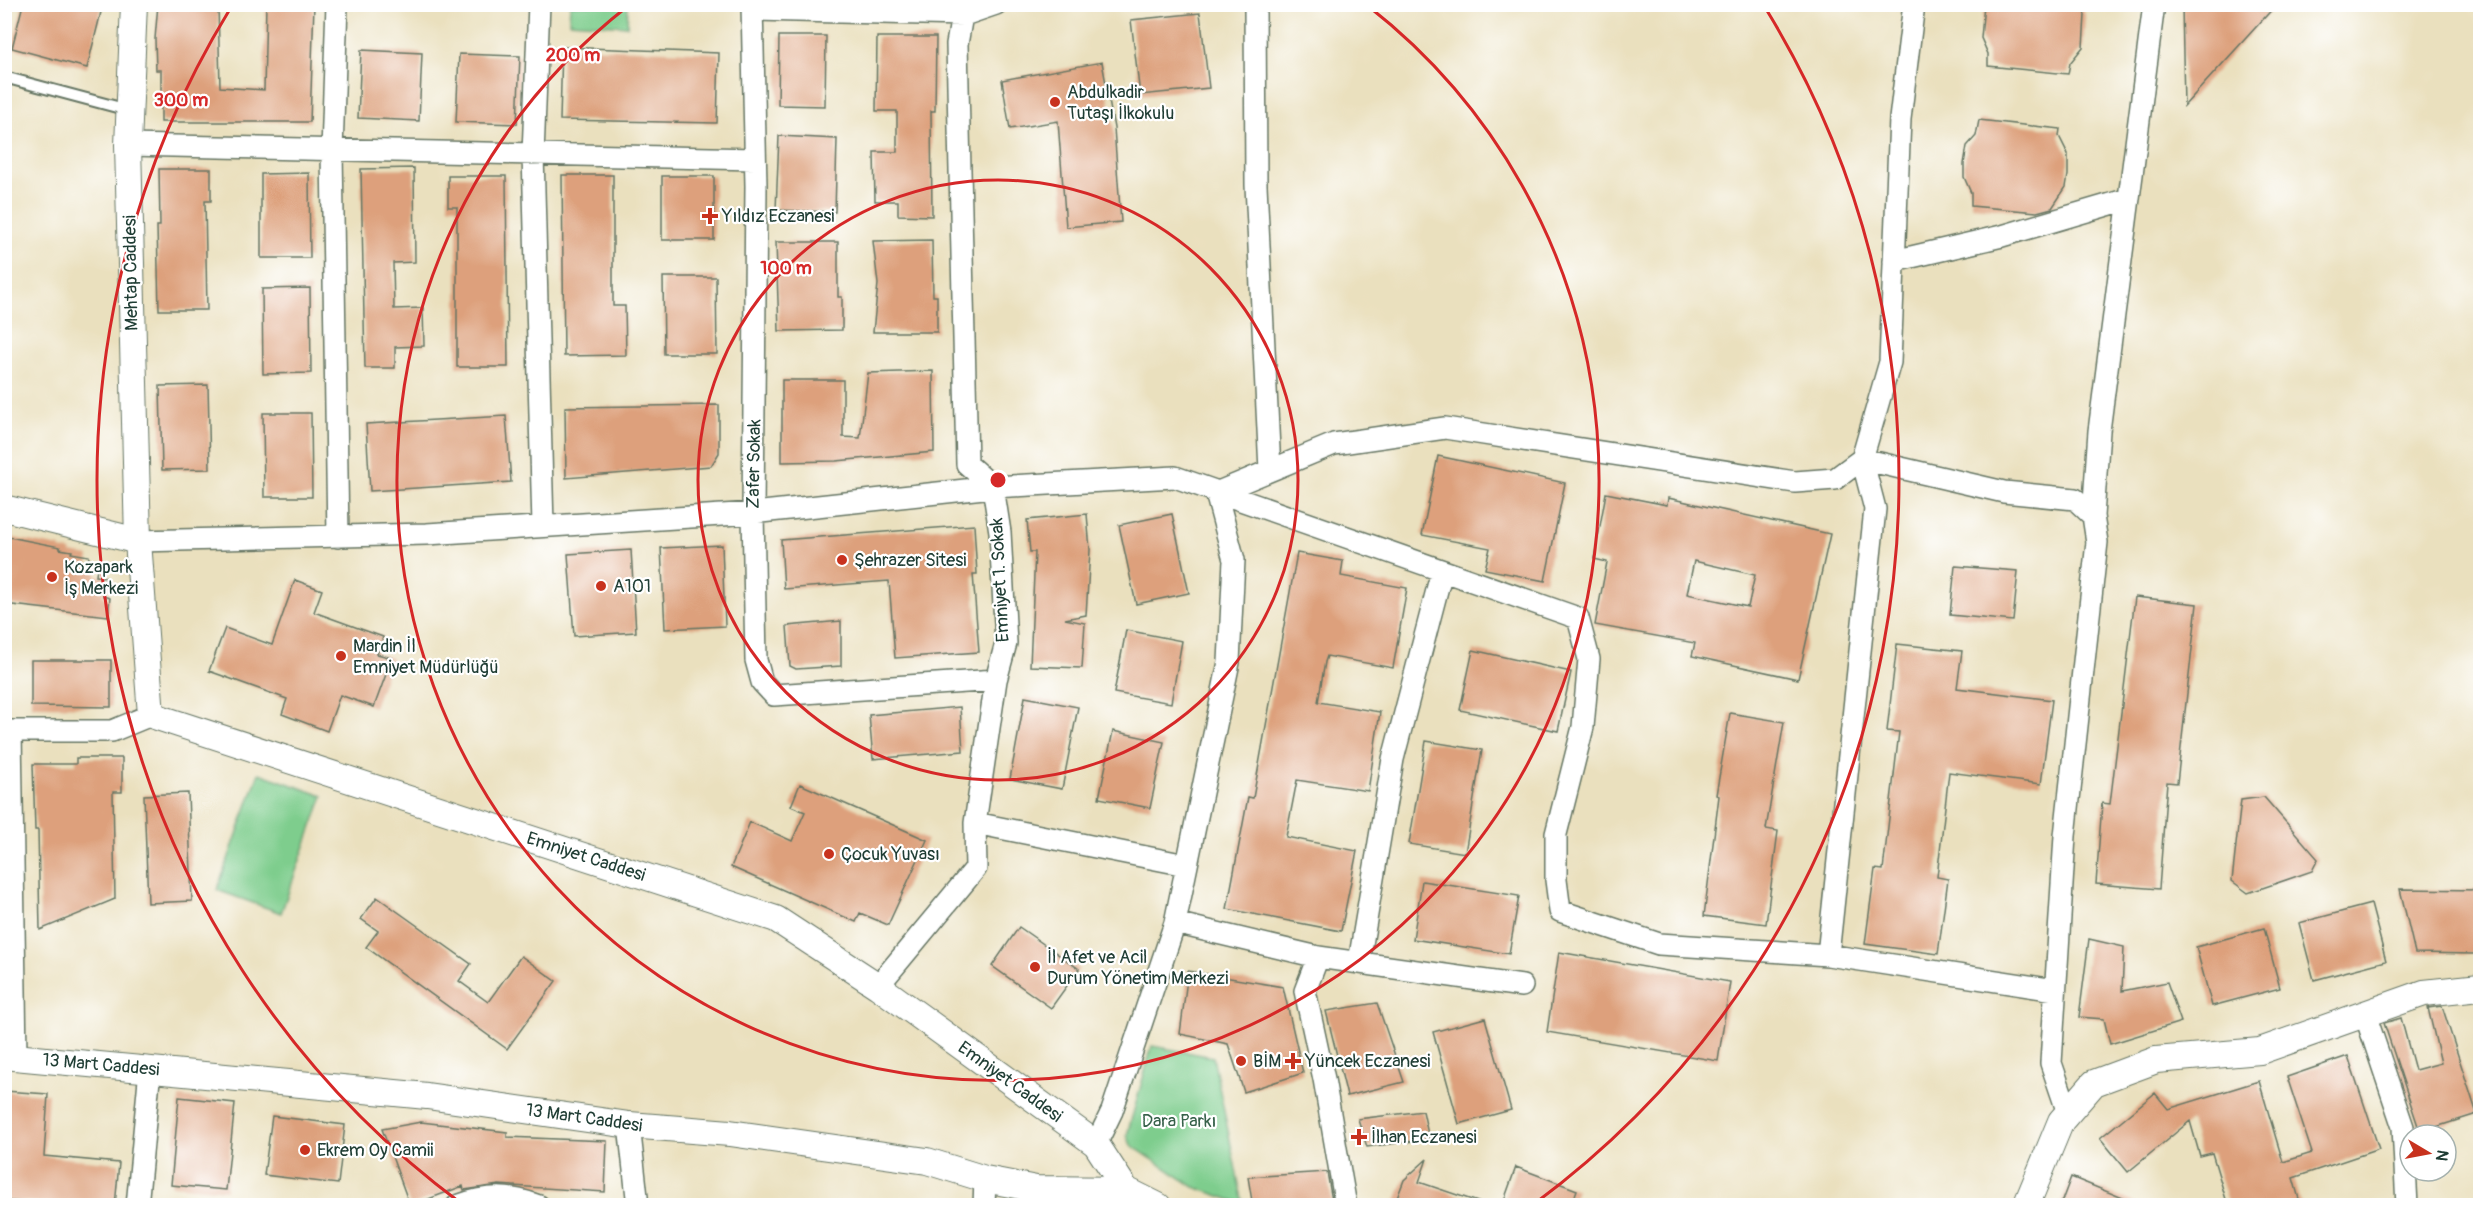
<svg xmlns="http://www.w3.org/2000/svg" width="2485" height="1210" font-family="Pangolin,sans-serif">
  <rect width="100%" height="100%" fill="#fff"/>
  <filter id="ink" filterUnits="userSpaceOnUse"><feTurbulence type="fractalNoise" baseFrequency=".0167" numOctaves="2"/><feDisplacementMap in="SourceGraphic" scale="12" xChannelSelector="R" yChannelSelector="G"/><feConvolveMatrix kernelMatrix="1 2 1 2 8 2 1 2 1" color-interpolation-filters="sRGB"/></filter>
  <filter id="wash" filterUnits="userSpaceOnUse"><feTurbulence type="fractalNoise" baseFrequency=".008" numOctaves="4" result="noise"/><feDisplacementMap in="SourceGraphic" scale="24" xChannelSelector="R" yChannelSelector="G"/><feGaussianBlur stdDeviation="1.35" result="paint"/><feColorMatrix in="noise" values="0 0 0 0 0 0 0 0 0 0 0 0 0 0 0 0 0 1.4 0 .05"/><feComposite in="paint" operator="in"/></filter>
  <g filter="url(#wash)">
    <rect width="100%" height="100%" fill="#eae0be"/>
    <path fill="#7ecd8d" stroke="#4e8560" stroke-width="1.5" d="M570 5H628L627 26 569 22Z
      M259 773 323 796 281 913 217 890Z
      M1152 1046 1213 1057 1243 1204 1194 1187 1131 1145 1127 1135Z"/>
    <g id="blocks">
      <path fill="#dda07b" fill-rule="evenodd" d="M23 4H103L87 68 12 48Z
        M158 4H218L220 87 264 90 266 4H314L310 122H161V70H156L155 39Z
        M1984 4H2081L2085 15 2083 47 2070 63 2068 74 1988 66V54L1981 38Z
        M2182 4H2277L2184 106Z
        M1200 13 1209 88 1140 95 1131 20Z
        M779 36H826L825 106 778 105Z
        M877 37H936L935 111H931L932 216 898 215V201H875L874 152H897V111H876Z
        M562 47 719 53 717 123 560 120Z
        M361 50 422 53 419 121 358 118Z
        M459 54 520 56 517 124 456 122Z
        M1102 62 1114 128 1121 222 1066 227 1058 121 1010 129 1002 80Z
        M1979 120 2060 129 2059 136 2068 154V175L2066 187 2052 208 2037 212 1971 206V193L1964 177V164L1967 146 1976 136Z
        M779 136 837 139 835 212 776 210Z
        M414 168 415 262 393 263 394 309 423 308 424 346 395 347V368H365L361 169Z
        M159 169H211V201H205L207 310H159L157 226H160Z
        M309 173 310 258H261V174Z
        M562 175H613V306H625L626 355 564 356Z
        M448 176H506L508 367H457V207H448Z
        M662 176H714V240H662Z
        M932 240 933 296H937V332H873L878 284 873 241Z
        M776 242H838V297H842V330L779 331Z
        M663 277H716L717 354H664Z
        M310 288 311 373 263 374 262 289Z
        M933 371 934 452 836 461 782 462V380H843V437L860 438 868 373Z
        M208 385 210 469 162 470 160 386Z
        M719 405V453L711 466 566 478 565 407Z
        M263 413H311L312 497H264Z
        M506 416 511 482 370 491 366 424Z
        M1438 456 1565 483 1545 581 1485 569 1490 548 1422 535Z
        M1606 493 1667 505 1668 498 1830 534 1798 679 1692 656 1695 643 1595 625 1607 562 1594 559ZM1694 561 1755 575 1748 607 1687 594Z
        M1087 514 1090 550 1086 615 1065 619 1085 623 1082 668 1030 666 1035 552H1030L1027 520Z
        M1172 514 1189 593 1136 604 1119 525Z
        M974 525 977 574H973L979 652 895 658 889 581 784 589 781 540Z
        M4 536 60 547V549L72 551 71 553 89 556 88 565 97 567 96 576 105 577 103 596 110 598 108 616 4 604Z
        M722 545 725 626 665 629 661 548Z
        M631 550 636 632 574 636 568 554Z
        M1297 553 1343 561 1341 576 1407 588 1393 668 1327 656 1325 662 1318 702 1380 712 1368 791 1297 780 1286 837 1357 851 1341 931 1227 909 1248 797 1253 798Z
        M1955 566 2018 571 2013 621 1950 615Z
        M295 580 322 590 314 612 383 637 377 654 392 658 374 707 340 695 327 731 282 714 287 699 209 671 225 628 272 645Z
        M2135 597 2197 604 2177 783 2167 782 2159 889 2096 884 2102 803 2110 804Z
        M841 621V666L796 669 790 666 787 626Z
        M1126 630 1182 641 1171 703 1114 693Z
        M1897 644 1962 651 1957 688 2052 700 2041 784 1949 772 1937 877 1948 879 1938 954 1865 944 1875 869 1883 870 1899 732 1887 731Z
        M1473 650 1571 672 1558 731 1460 710Z
        M31 660H111V707L31 706Z
        M1025 697 1078 707 1062 789 1010 779Z
        M960 707 963 751 873 759 869 715Z
        M1730 713 1784 722 1766 829 1778 831 1766 924 1704 916 1719 796 1716 795Z
        M1113 731 1164 742 1150 808 1099 798Z
        M1426 741 1482 750 1465 853 1409 844Z
        M76 758H122V792H113L115 899 40 930 38 830H35L33 764H76Z
        M800 784 927 840 888 925 860 913 856 922 731 867 750 822 792 841 805 812 791 806Z
        M188 793 192 901 148 903 144 795Z
        M2264 797 2318 859 2312 871 2248 893 2232 881 2241 800Z
        M1422 881 1519 896 1509 954 1413 939Z
        M2400 889 2481 890V925L2475 954 2415 953Z
        M377 897 471 964 459 981 488 1002 521 956 556 981 507 1049 366 947 378 931 361 919Z
        M2371 904 2386 961 2314 980 2299 923Z
        M1019 927 1079 969 1051 1008 992 966Z
        M2264 928 2280 988 2212 1006 2196 947Z
        M2089 939 2124 947 2122 991 2167 982 2181 1022 2110 1044 2104 1019 2079 1017Z
        M1559 952 1730 982 1718 1061 1547 1032Z
        M1188 971 1283 987 1303 1073 1244 1092 1228 1044 1180 1034Z
        M1377 1003 1404 1082 1347 1096 1326 1011Z
        M2442 1006 2477 1114 2420 1132 2384 1023 2401 1018 2415 1070 2441 1063 2428 1008Z
        M1485 1018 1511 1110 1459 1124 1433 1032Z
        M2348 1056 2379 1149 2293 1178 2301 1206H2228L2212 1153 2200 1156 2190 1121 2128 1172 2100 1138 2155 1093 2168 1109 2259 1081 2283 1162 2312 1153 2287 1077Z
        M4 1091 48 1094 44 1156 119 1163 115 1206 4 1201Z
        M179 1097 235 1103 226 1190 171 1185Z
        M1423 1111 1429 1139 1367 1147 1358 1119Z
        M272 1116 345 1125 338 1184 264 1175Z
        M421 1122 507 1132V1137L607 1141 605 1192 499 1185 464 1190 463 1186 410 1206 382 1129Z
        M1427 1159 1419 1182 1481 1203V1206H1394L1404 1180Z
        M1516 1167 1577 1190 1571 1206H1502Z
        M1327 1172 1333 1206H1257L1252 1201 1248 1177Z
        M2071 1177 2140 1205V1206H2060Z"/>
    </g>
  </g>
  <g filter="url(#ink)">
    <use href="#blocks" fill-opacity="0" stroke="#667664" stroke-width="1.5"/>
    <g fill="none" stroke-linecap="round" stroke-linejoin="round">
      <defs>
        <path id="service" d="M4 77 128 110"/>
        <path id="minor" d="M337 4 332 151 338 537
          M539 4 533 154 543 526
          M752 4 756 186 753 513 756 660 762 682 774 695 996 680
          M1255 4 1256 185 1270 470
          M752 10 964 15 996 4
          M128 145 755 159
          M1894 261 2002 236 2128 199
          M1216 493 1334 444 1445 428 1795 482 1835 479 1862 459 1890 362 1900 119 1914 4
          M2093 516 2099 431 2154 4
          M138 541 427 534 753 513 993 487 1175 477 1578 618 1589 659 1583 727 1556 834V880L1560 911 1659 944 1828 955 2055 990
          M4 731H112L151 715
          M11 731 16 1057
          M975 823 1186 865
          M1175 923 1318 957 1522 986
          M1828 955 1875 509 1862 459 2004 492 2075 499 2093 516 2097 542 2065 836 2051 1063 2068 1113
          M1318 957 1305 991 1324 1079 1346 1206
          M1359 962 1393 759 1442 571
          M878 986 976 868 975 823 996 680 1006 643 1000 532 993 487 967 464 957 44 964 4
          M2365 1014 2403 1127 2407 1206
          M629 1125 638 1206
          M1096 1144 1112 1111 1175 923 1229 662 1234 560 1216 493
          M137 1206 150 1069
          M457 1206C486 1195 510 1195 539 1206
          M984 1206 985 1179"/>
        <path id="tertiary" d="M134 4 128 145 138 541
          M4 508 138 541 151 715 776 919 878 986 1096 1144 1126 1190
          M4 1056 427 1096 629 1125 730 1133 927 1161 985 1179 1036 1189 1126 1190 1158 1206
          M2026 1206 2061 1121 2094 1083 2156 1060 2260 1051 2424 993 2480 987"/>
      </defs>
      <use href="#service" stroke="#667664" stroke-width="14"/>
      <use href="#minor" stroke="#667664" stroke-width="24"/>
      <use href="#tertiary" stroke="#667664" stroke-width="28"/>
      <use href="#service" stroke="#fff" stroke-width="10"/>
      <use href="#minor" stroke="#fff" stroke-width="21"/>
      <use href="#tertiary" stroke="#fff" stroke-width="26"/>
    </g>
  </g>
  <g fill="none" stroke="#d62828" stroke-width="3">
    <circle cx="998" cy="480" r="300"/>
    <path d="M1368 6A601 601 0 1 1 628 6"/>
    <path d="M462 1204A901 901 0 0 1 230 9M1766 9A901 901 0 0 1 1534 1204"/>
  </g>
  <g fill="#c8321e" stroke="#fff" stroke-width="2">
    <circle cx="1055" cy="102" r="6"/>
    <path d="M707 207h6v6h6v6h-6v6h-6v-6h-6v-6h6z"/>
    <circle cx="842" cy="560" r="6"/>
    <circle cx="52" cy="577" r="6"/>
    <circle cx="601" cy="586" r="6"/>
    <circle cx="341" cy="656" r="6"/>
    <circle cx="829" cy="854" r="6"/>
    <circle cx="1035" cy="967" r="6"/>
    <circle cx="1241" cy="1061" r="6"/>
    <path d="M1290 1052h6v6h6v6h-6v6h-6v-6h-6v-6h6z"/>
    <path d="M1356 1128h6v6h6v6h-6v6h-6v-6h-6v-6h6z"/>
    <circle cx="305" cy="1150" r="6"/>
  </g>
  <g text-anchor="middle" dominant-baseline="central" stroke-width="4.5" stroke-linejoin="round" paint-order="stroke">
    <g font-size="18" fill="#1f3d34" stroke="#fff" text-anchor="start">
      <text x="1067" y="92">Abdulkadir<tspan x="1067" dy="21">Tutaşı İlkokulu</tspan></text>
      <text x="722" y="216">Yıldız Eczanesi</text>
      <text x="854" y="560">Şehrazer Sitesi</text>
      <text x="64" y="567">Kozapark<tspan x="64" dy="21">İş Merkezi</tspan></text>
      <text x="613" y="586">A101</text>
      <text x="353" y="646">Mardin İl<tspan x="353" dy="21">Emniyet Müdürlüğü</tspan></text>
      <text x="841" y="854">Çocuk Yuvası</text>
      <text x="1047" y="957">İl Afet ve Acil<tspan x="1047" dy="21">Durum Yönetim Merkezi</tspan></text>
      <text x="1253" y="1061">BİM</text>
      <text x="1305" y="1061">Yüncek Eczanesi</text>
      <text x="1371" y="1137">İlhan Eczanesi</text>
      <text x="317" y="1150">Ekrem Oy Camii</text>
    </g>
    <g font-size="18" fill="#1f3d34" stroke="#fff">
      <text transform="translate(131 273) rotate(-91)">Mehtap Caddesi</text>
      <text transform="translate(754 464) rotate(-89)">Zafer Sokak</text>
      <text transform="translate(1000 580) rotate(-93)">Emniyet 1. Sokak</text>
      <text transform="translate(586 857) rotate(18)">Emniyet Caddesi</text>
      <text transform="translate(101 1065) rotate(5)">13 Mart Caddesi</text>
      <text transform="translate(1010 1082) rotate(36)">Emniyet Caddesi</text>
      <text transform="translate(584 1118) rotate(8)">13 Mart Caddesi</text>
    </g>
    <g font-size="18" fill="#37614a" stroke="#fff">
      <text x="1179" y="1121">Dara Parkı</text>
    </g>
  </g>
  <circle cx="998" cy="480" r="9" fill="#d62828" stroke="#fff" stroke-width="3"/>
  <g font-size="18" text-anchor="middle" font-weight="bold" fill="#d62828" stroke="#fff" stroke-width="4.5" stroke-linejoin="round" paint-order="stroke">
    <text x="573" y="61">200 m</text>
    <text x="181" y="106">300 m</text>
    <text x="786" y="274">100 m</text>
  </g>
  <rect width="2485" height="1210" fill="none" stroke="#fff" stroke-width="24"/>
  <g transform="translate(2428 1153) rotate(100)"><circle r="28" fill="#ffffff" stroke="#a5b1ae" stroke-width="1.5"/>
  <path d="M0-4.5L10 22L0 15L-10 22Z" fill="#c8321e"/>
  <text y="-9" font-size="16" font-weight="bold" text-anchor="middle" fill="#1f3d34">N</text>
  </g>
</svg>
